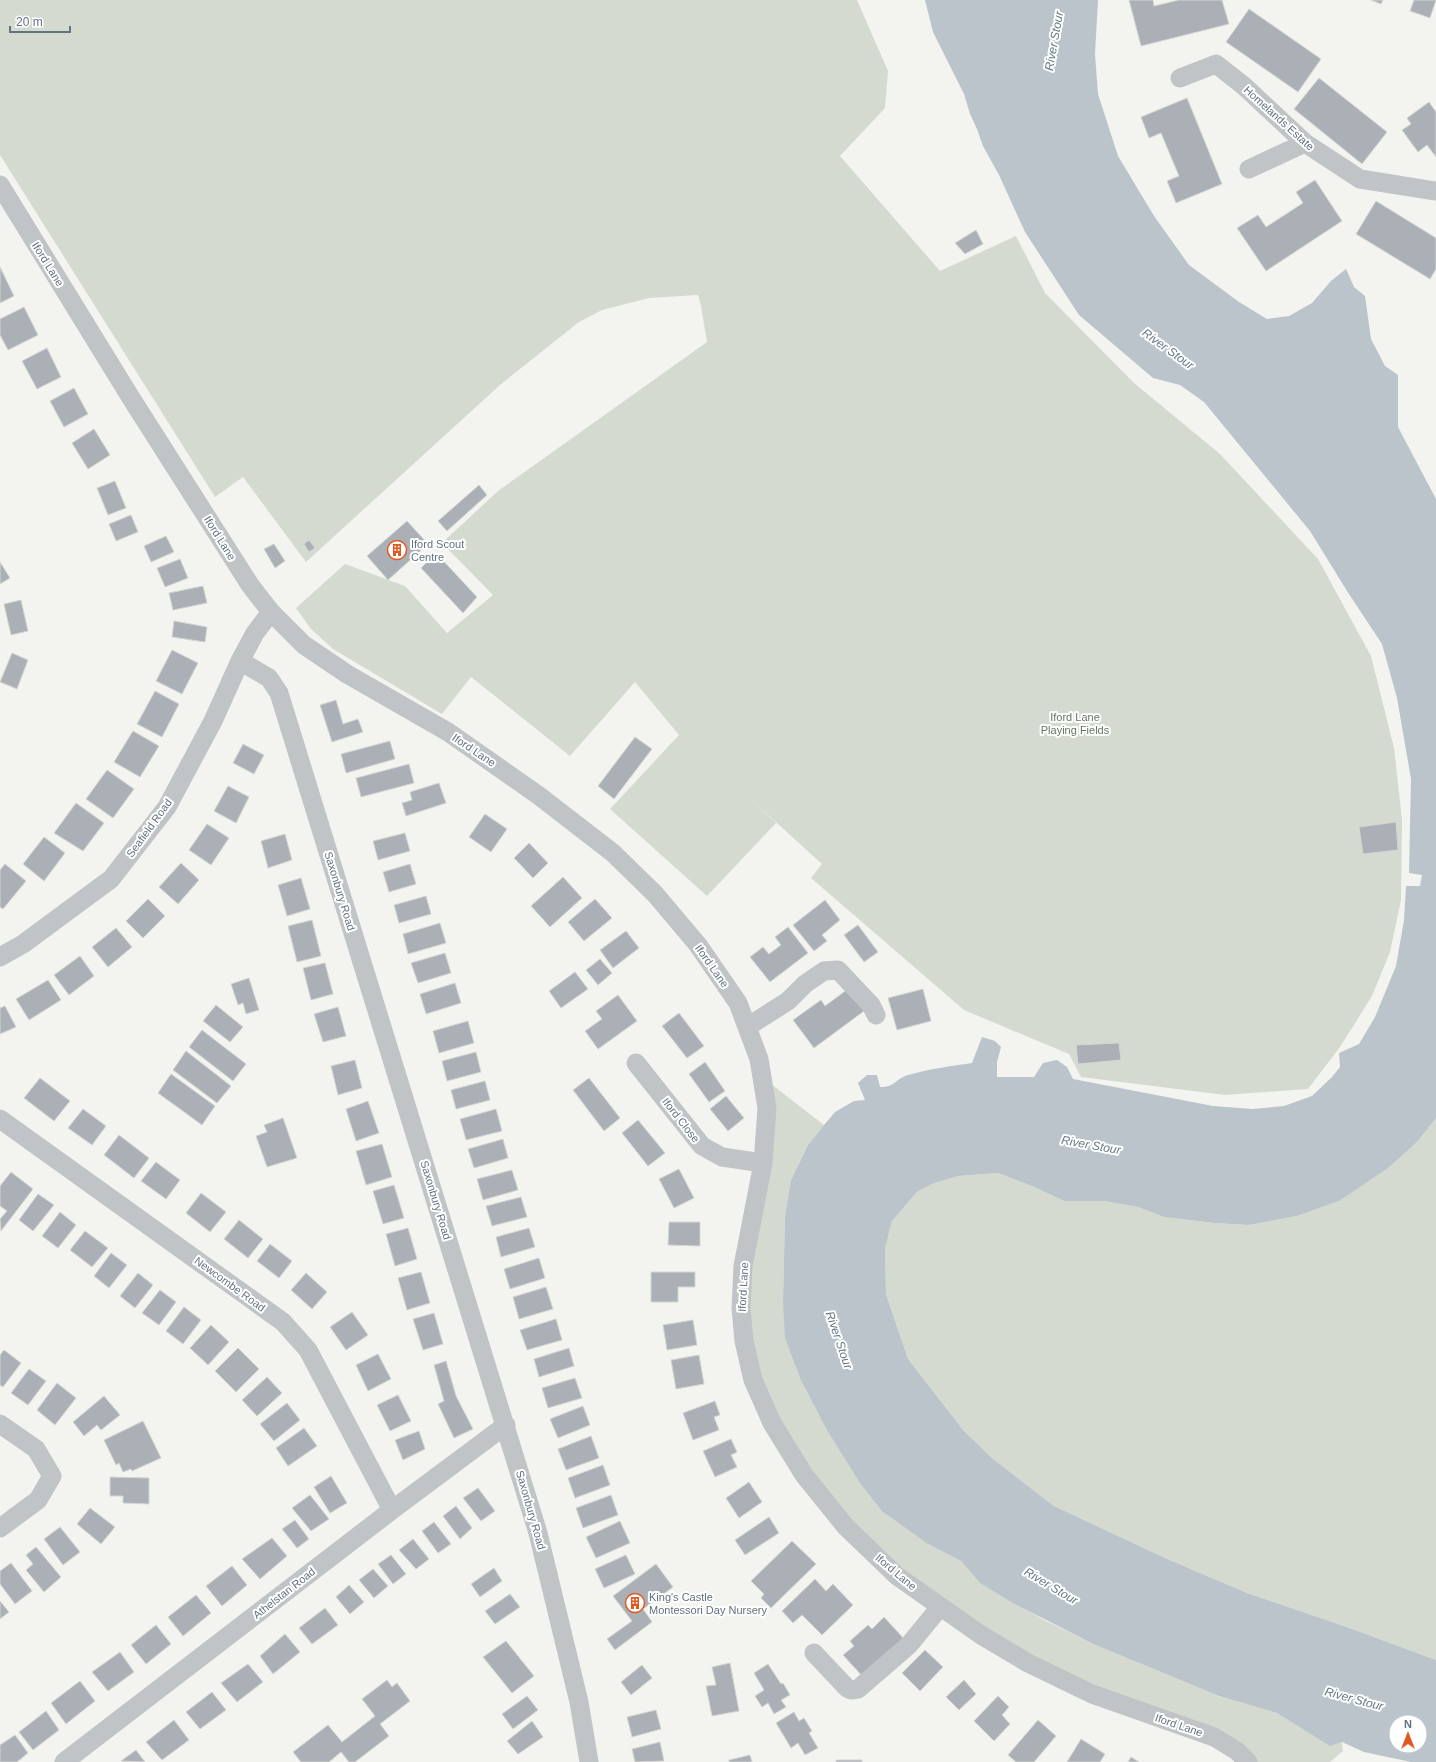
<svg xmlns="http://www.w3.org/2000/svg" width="1436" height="1762" font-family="Arial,sans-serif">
  <rect width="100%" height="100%" fill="#f3f4ef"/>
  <path fill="#d4dad0" d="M0 0H857L888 71 885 108 840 156 940 271 1016 236 1045 293 1134 383 1220 454 1318 559 1371 656 1394 748 1402 820 1401 900 1390 952 1372 996 1340 1047 1308 1089 1225 1095 1081 1077 1069 1054 964 1010 811 878 822 864 747 796 776 823 707 896 610 809 679 735 635 682 570 756 471 677 442 714 333 649 311 629 296 608 345 564 405 586 447 633 493 595 442 543 498 491 707 342 701 306 698 295 649 298 602 310 579 322 500 385 306 562 243 477 215 497 0 155Z
    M762 1077 824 1125 808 1145 791 1180 785 1216 783 1301 928 1544 961 1561 980 1583 1046 1621 1093 1644 1219 1696 1277 1713 1330 1745 1342 1742 1343 1751 1330 1762H1248L1092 1694 940 1607 804 1475 744 1341 750 1221Z
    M1436 1118V1660L1344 1626 1247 1593 1165 1558 1054 1506 993 1459 964 1431 908 1359 886 1294 885 1247 892 1221 917 1192 932 1184 958 1176 998 1173 1032 1186 1064 1201H1103L1138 1207 1164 1217 1214 1223 1249 1225 1297 1216 1339 1201 1418 1141Z"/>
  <path fill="#bac4ca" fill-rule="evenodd" d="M925 0H1098L1095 54 1098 94 1118 156 1154 216 1189 265 1239 302 1267 319 1289 316 1312 303 1331 281 1346 269 1354 287 1365 296 1371 339 1385 366 1398 375V427L1436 499V1118L1418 1141 1388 1168 1339 1201 1297 1216 1249 1225 1214 1223 1164 1217 1138 1207 1103 1201H1064L1032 1186 998 1173 958 1176 932 1184 917 1192 892 1221 885 1248 886 1294 908 1359 964 1431 993 1459 1054 1506 1165 1558 1247 1593 1344 1626 1436 1660V1762H1411L1364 1752 1342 1742 1330 1746 1277 1713 1219 1696 1093 1644 1013 1603 980 1583 961 1561 928 1544 882 1511 860 1483 827 1430 801 1380 785 1338 783 1301 785 1216 791 1180 808 1145 824 1125 835 1112 854 1101 865 1100 858 1083 867 1075H877L880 1087C896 1087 895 1079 908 1075 929 1069 951 1066 972 1063L982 1037 995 1041 1001 1047 997 1062V1077H1034L1043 1063 1057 1060 1067 1067 1073 1079 1213 1106 1253 1109 1284 1106 1312 1096 1332 1077 1340 1067 1339 1053 1359 1044 1375 1017 1396 966 1404 920 1406 886H1420L1422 875 1409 873 1411 779 1397 698 1382 644 1347 591 1310 531 1204 402 1180 385 1153 378 1079 315 1025 232 999 175 983 146 977 129 970 114 964 94 933 32ZM1396 1722H1420V1746H1396Z"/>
  <path fill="#aab0b5" stroke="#d5d5d2" d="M1129 0H1153L1154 6 1179 0H1222L1229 24 1141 46Z
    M1371 0H1383L1381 4Z
    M1414 0H1436L1430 18 1410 11Z
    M1249 9 1321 59 1298 92 1226 42Z
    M1319 78 1387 132 1362 164 1294 109Z
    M1187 98 1222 184 1176 203 1167 181 1179 176 1161 133 1149 138 1141 117Z
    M1429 102 1436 112V157L1427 145 1418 152 1402 130 1411 124 1407 118Z
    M1315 180 1342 221 1266 271 1237 228 1258 215 1266 227 1303 203 1296 192Z
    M1376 201 1436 238V269L1430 279 1356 234Z
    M976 230 983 244 965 254 955 243Z
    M0 267 14 296 0 303Z
    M24 307 38 335 8 350 0 335V319Z
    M47 348 61 377 37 389 22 361Z
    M74 388 88 414 64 427 50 401Z
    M94 429 110 455 88 469 72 443Z
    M115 481 126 508 108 515 97 488Z
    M479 485 487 495 447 531 438 521Z
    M131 515 138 532 116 541 109 524Z
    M407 521 428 544 388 580 367 556Z
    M166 536 174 552 151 562 144 546Z
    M309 540 315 548 309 552 304 544Z
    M274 544 285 561 275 568 264 549Z
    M436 553 477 597 463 613 421 568Z
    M180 559 188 578 165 587 157 568Z
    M0 562 10 578 0 584Z
    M203 586 207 603 173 610 169 593Z
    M21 600 28 631 11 635 4 604Z
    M174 621 207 627 205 642 172 637Z
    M172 650 198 663 182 694 156 681Z
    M12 653 28 660 17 689 0 682Z
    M155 691 179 704 162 737 137 724Z
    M336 700 343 724 358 719 363 732 332 742 320 705Z
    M133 731 159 746 140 777 114 762Z
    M635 737 652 749 614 799 598 786Z
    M390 741 395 759 346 773 341 754Z
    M243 744 264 755 254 774 233 763Z
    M409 764 414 783 361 797 356 778Z
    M107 770 134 789 113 818 86 799Z
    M439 783 446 803 406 816 402 803 412 800 410 792Z
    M228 786 249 797 236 823 214 811Z
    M76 803 104 823 83 851 54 833Z
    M485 814 507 829 491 852 469 837Z
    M1396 822 1398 850 1363 854 1359 827Z
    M207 824 229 838 211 865 189 850Z
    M405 833 410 851 378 860 373 841Z
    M285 834 292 860 268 868 261 841Z
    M44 837 65 853 44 881 23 864Z
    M529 843 548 863 533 878 514 858Z
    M181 863 199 880 178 904 159 887Z
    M5 864 26 881 3 909 0 907V870Z
    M410 864 416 884 389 892 383 872Z
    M563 877 582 898 550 927 531 906Z
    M301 878 310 909 287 916 278 885Z
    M426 896 431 914 399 923 394 905Z
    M148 899 165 916 143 938 126 921Z
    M595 899 612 918 584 941 568 922Z
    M825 900 840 920 822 935 827 941 814 951 793 925Z
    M312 920 321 956 297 962 288 926Z
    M440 923 446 943 408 954 403 934Z
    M858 925 878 952 864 962 844 935Z
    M788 927 808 953 770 982 750 957 763 947 769 954 781 945 775 937Z
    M116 928 132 947 108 967 92 947Z
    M626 931 639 948 613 968 600 950Z
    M445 953 451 973 418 983 411 963Z
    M80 956 94 976 69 995 54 975Z
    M600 959 612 973 598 985 586 970Z
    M325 963 333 994 311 1000 303 968Z
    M575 972 588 989 561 1008 549 991Z
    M249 978 259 1010 246 1014 243 1003 238 1005 231 984Z
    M48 980 61 1000 29 1020 16 999Z
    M455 983 461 1003 426 1014 420 994Z
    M848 989 864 1011 814 1048 793 1020 821 1000 825 1006Z
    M923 989 931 1021 897 1030 888 998Z
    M618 995 637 1021 598 1049 585 1031 602 1019 596 1011Z
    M216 1005 243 1027 230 1042 203 1021Z
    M5 1006 16 1027 0 1034V1008Z
    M338 1007 346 1036 323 1042 314 1014Z
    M679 1013 704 1046 687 1058 662 1026Z
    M468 1021 474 1043 439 1053 433 1031Z
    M202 1030 246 1064 233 1081 189 1047Z
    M1119 1043 1121 1060 1078 1064 1076 1045Z
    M186 1051 231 1086 217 1103 173 1070Z
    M476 1052 481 1072 447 1081 442 1061Z
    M355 1060 362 1088 338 1095 331 1066Z
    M705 1062 725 1091 709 1102 689 1074Z
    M171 1074 215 1106 202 1125 158 1093Z
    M40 1078 70 1101 54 1121 24 1098Z
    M589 1078 620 1118 604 1131 573 1090Z
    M485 1081 490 1100 456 1109 451 1090Z
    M726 1096 744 1118 728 1131 710 1109Z
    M368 1101 379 1133 356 1141 346 1109Z
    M83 1109 106 1126 92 1145 68 1128Z
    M496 1109 502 1131 466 1140 460 1119Z
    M283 1118 297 1158 267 1167 256 1136 267 1132 264 1125Z
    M638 1120 665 1153 648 1166 622 1133Z
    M119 1135 149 1158 134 1178 104 1155Z
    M503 1139 508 1158 474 1168 468 1149Z
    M382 1144 392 1177 366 1185 356 1151Z
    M156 1162 180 1180 166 1199 141 1181Z
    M679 1169 694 1198 674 1208 659 1179Z
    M512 1170 518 1190 483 1200 477 1179Z
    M11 1172 33 1189 1 1231 0 1219 7 1211 0 1206V1186Z
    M394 1185 404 1218 383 1224 373 1191Z
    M201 1193 226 1212 210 1232 186 1213Z
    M38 1194 54 1205 33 1231 19 1220Z
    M521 1197 527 1217 492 1226 486 1206Z
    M60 1212 76 1225 58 1248 42 1236Z
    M239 1220 263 1239 248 1258 224 1239Z
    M669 1222H700V1246L668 1245Z
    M408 1228 417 1259 395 1266 386 1234Z
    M529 1228 535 1247 501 1257 496 1237Z
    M85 1231 108 1248 92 1267 70 1250Z
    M270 1244 292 1261 279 1278 257 1261Z
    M111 1253 127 1265 109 1288 94 1276Z
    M539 1258 545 1278 510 1289 504 1269Z
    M421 1272 430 1303 407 1310 398 1278Z
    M651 1272H695V1287H678V1302H651Z
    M138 1273 153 1285 135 1308 120 1296Z
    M306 1273 327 1292 312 1309 291 1290Z
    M546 1287 553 1309 519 1319 513 1297Z
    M160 1290 176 1302 159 1325 142 1313Z
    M184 1307 201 1320 183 1344 166 1331Z
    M352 1312 368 1335 346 1350 330 1327Z
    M434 1313 443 1344 423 1350 413 1319Z
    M556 1319 562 1340 527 1350 520 1330Z
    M693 1320 697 1345 667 1350 663 1325Z
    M211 1325 229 1342 208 1365 190 1348Z
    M238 1348 259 1369 236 1392 215 1371Z
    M569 1348 574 1366 539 1377 534 1359Z
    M4 1350 21 1363 3 1387 0 1385V1355Z
    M378 1354 391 1379 368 1391 356 1365Z
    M699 1355 704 1384 676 1389 671 1360Z
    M446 1361 456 1396 473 1429 454 1438 438 1404 444 1401 434 1365Z
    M29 1369 46 1381 28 1405 11 1393Z
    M267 1377 282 1393 257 1416 242 1400Z
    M575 1378 582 1398 548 1408 542 1388Z
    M57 1383 76 1398 55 1425 37 1410Z
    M398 1395 411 1421 390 1431 377 1405Z
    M104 1396 120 1415 101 1430 97 1425 84 1436 73 1422Z
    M715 1401 720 1415 714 1417 719 1430 693 1440 683 1413Z
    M287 1403 300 1420 274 1441 260 1424Z
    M583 1406 590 1425 558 1438 550 1419Z
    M143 1421 161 1458 132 1471 131 1469 123 1472 119 1463 116 1465 104 1440Z
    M304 1428 317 1446 288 1466 276 1448Z
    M419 1431 425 1449 403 1460 395 1440Z
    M591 1436 599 1458 566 1470 558 1449Z
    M731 1439 737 1452 731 1455 737 1467 715 1477 703 1451Z
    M603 1465 610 1485 575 1498 568 1478Z
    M331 1476 347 1503 330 1513 314 1487Z
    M110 1477 149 1478V1504L123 1503V1496H110Z
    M749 1482 762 1502 739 1518 726 1498Z
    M478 1488 495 1511 481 1521 463 1498Z
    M310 1495 329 1519 311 1531 292 1508Z
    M611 1495 618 1515 583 1528 576 1508Z
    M456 1506 472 1528 460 1539 443 1516Z
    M90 1508 115 1527 101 1544 77 1524Z
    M769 1517 779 1533 745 1555 735 1540Z
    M295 1520 309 1539 297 1548 282 1529Z
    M620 1521 630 1543 596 1558 586 1537Z
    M434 1522 451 1544 438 1553 422 1531Z
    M60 1527 80 1552 63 1565 44 1539Z
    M272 1538 287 1556 260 1579 242 1559Z
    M413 1539 429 1559 416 1569 399 1550Z
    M792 1541 816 1564 771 1608 761 1598 764 1594 751 1581Z
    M36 1547 61 1577 44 1592 26 1570 33 1564 26 1555Z
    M391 1555 406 1574 393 1584 378 1564Z
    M626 1555 635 1574 604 1588 595 1569Z
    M11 1563 32 1591 15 1604 0 1584V1571Z
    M656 1564 673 1587 643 1609 652 1622 615 1650 607 1639 632 1621 613 1596Z
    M232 1566 247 1585 222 1606 206 1586Z
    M494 1568 502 1581 480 1597 471 1584Z
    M373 1569 388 1586 374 1598 359 1580Z
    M815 1579 826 1591 833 1584 853 1605 822 1635 802 1615 793 1623 782 1611Z
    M349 1585 364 1602 350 1614 336 1597Z
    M510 1594 520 1607 495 1624 485 1611Z
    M196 1595 211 1613 183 1636 168 1617Z
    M0 1601 9 1612 0 1619Z
    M325 1608 338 1625 312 1644 299 1628Z
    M884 1617 905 1640 864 1678 843 1655 854 1646 850 1641 868 1625 872 1629Z
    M156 1625 171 1644 146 1664 131 1645Z
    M285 1634 300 1652 273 1674 260 1656Z
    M506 1641 534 1676 512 1693 483 1657Z
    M925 1650 943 1667 920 1691 902 1673Z
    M120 1652 134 1672 108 1691 92 1672Z
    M730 1663 739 1711 712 1716 706 1686 716 1685 712 1667Z
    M248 1664 263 1682 237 1702 221 1683Z
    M768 1664 781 1684 783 1683 790 1695 781 1700 786 1707 774 1714 768 1703 762 1707 755 1696 764 1690 754 1673Z
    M642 1665 652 1678 631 1695 621 1682Z
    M387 1680 392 1687 397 1683 410 1701 380 1724 389 1736 355 1762H349L341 1752 329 1762H301L293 1752 328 1725 342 1742 375 1716 362 1699Z
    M964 1680 976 1694 959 1710 946 1697Z
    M80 1681 95 1701 66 1724 51 1703Z
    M212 1692 226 1710 200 1729 186 1712Z
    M527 1696 538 1710 513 1729 502 1714Z
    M998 1696 1009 1707 1002 1715 1010 1724 994 1741 974 1721Z
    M656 1710 661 1729 632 1737 627 1717Z
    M46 1711 59 1730 33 1750 19 1732Z
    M794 1712 799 1721 804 1718 812 1731 809 1733 818 1748 805 1755 798 1743 791 1748 776 1723Z
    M174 1720 189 1740 162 1760 146 1742Z
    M1038 1720 1056 1736 1034 1762H1016L1008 1755Z
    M532 1721 543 1737 518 1754 507 1741Z
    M15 1735 28 1753 17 1762H0V1745Z
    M1081 1739 1105 1754 1100 1762H1067Z
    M660 1742 664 1761 635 1762 632 1749Z
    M136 1750 145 1762 121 1761Z
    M750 1755 752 1762H729V1760Z
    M1131 1757 1139 1762H1128Z
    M836 1760H862V1762H836Z"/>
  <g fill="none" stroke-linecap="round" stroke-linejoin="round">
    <path stroke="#c1c4c7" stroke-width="19" d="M1180 78 1216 64 1244 86 1305 143 1360 179 1436 191
      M1249 169 1305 143
      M0 185 131 398 250 585 271 612 304 645 347 674 448 732 538 795 613 853 655 894 698 945 738 1003 759 1059 767 1108 763 1163 743 1266 741 1308 744 1341 753 1380 772 1423 804 1475 846 1527 897 1576 981 1635 1028 1663 1092 1694 1214 1737 1237 1751 1248 1762
      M240 661 269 678 279 693 538 1533 579 1702 589 1762
      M0 957 23 944 111 879 167 807 213 721 240 661 255 633 271 612
      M747 1027 788 1001 805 984 824 971 838 970 871 1005 876 1015
      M636 1063 702 1146 722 1157 763 1163
      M0 1119 283 1322 308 1350 392 1510
      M0 1424 36 1449 52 1476 38 1500 0 1528
      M814 1653 847 1688 851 1690 858 1689 909 1645 940 1607
      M64 1762 392 1510 506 1425"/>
  </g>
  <defs>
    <symbol id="building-ring" viewBox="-11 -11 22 22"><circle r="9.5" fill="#fff" stroke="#e15822" stroke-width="1.5"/><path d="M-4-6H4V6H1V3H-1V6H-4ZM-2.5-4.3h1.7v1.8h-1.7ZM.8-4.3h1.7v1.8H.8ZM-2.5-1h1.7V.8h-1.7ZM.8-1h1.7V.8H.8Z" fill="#e15822"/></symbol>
  </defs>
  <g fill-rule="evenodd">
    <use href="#building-ring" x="386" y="539" width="22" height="22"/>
    <use href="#building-ring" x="624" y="1592" width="22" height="22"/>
  </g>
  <g text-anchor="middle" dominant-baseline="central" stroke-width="4" stroke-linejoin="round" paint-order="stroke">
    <g font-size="11" fill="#637280" stroke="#fff">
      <text transform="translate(1279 118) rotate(42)">Homelands Estate</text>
      <text transform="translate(48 264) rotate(58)">Iford Lane</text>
      <text transform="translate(220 538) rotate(58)">Iford Lane</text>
      <text transform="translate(474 750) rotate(34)">Iford Lane</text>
      <text transform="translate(149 828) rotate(-54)">Seafield Road</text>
      <text transform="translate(340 891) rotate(73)">Saxonbury Road</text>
      <text transform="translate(712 966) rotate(55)">Iford Lane</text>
      <text transform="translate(681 1120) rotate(52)">Iford Close</text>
      <text transform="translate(436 1200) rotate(73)">Saxonbury Road</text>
      <text transform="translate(230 1284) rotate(36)">Newcombe Road</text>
      <text transform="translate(743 1287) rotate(-87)">Iford Lane</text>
      <text transform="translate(531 1510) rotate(74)">Saxonbury Road</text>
      <text transform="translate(896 1572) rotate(40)">Iford Lane</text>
      <text transform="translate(284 1593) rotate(-38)">Athelstan Road</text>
      <text transform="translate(1179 1725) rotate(19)">Iford Lane</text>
    </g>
    <g font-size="11" fill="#637280" stroke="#fff" text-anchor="start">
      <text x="411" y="544">Iford Scout<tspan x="411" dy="13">Centre</tspan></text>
      <text x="649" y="1597">King's Castle<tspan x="649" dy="13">Montessori Day Nursery</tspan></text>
    </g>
    <g font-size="11" fill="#657861" stroke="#fff">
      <text x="1075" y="717">Iford Lane<tspan x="1075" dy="13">Playing Fields</tspan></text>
    </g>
    <g font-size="12" font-style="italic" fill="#637a85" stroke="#fff">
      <text transform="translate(1054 41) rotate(-80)">River Stour</text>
      <text transform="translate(1168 349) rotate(36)">River Stour</text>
      <text transform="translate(1091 1145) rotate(10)">River Stour</text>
      <text transform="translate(839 1340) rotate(71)">River Stour</text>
      <text transform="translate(1051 1586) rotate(31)">River Stour</text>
      <text transform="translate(1354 1699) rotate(15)">River Stour</text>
    </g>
  </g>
  <g transform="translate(1408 1734)"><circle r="19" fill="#ffffff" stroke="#c1c7cc"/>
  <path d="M0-3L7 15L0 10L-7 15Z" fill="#e15822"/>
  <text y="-6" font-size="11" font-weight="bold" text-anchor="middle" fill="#637280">N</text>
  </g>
  <path d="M10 26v6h60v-6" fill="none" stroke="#637280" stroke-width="2"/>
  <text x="16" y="26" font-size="12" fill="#637280" stroke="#ffffff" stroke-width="3" paint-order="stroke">20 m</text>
</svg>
